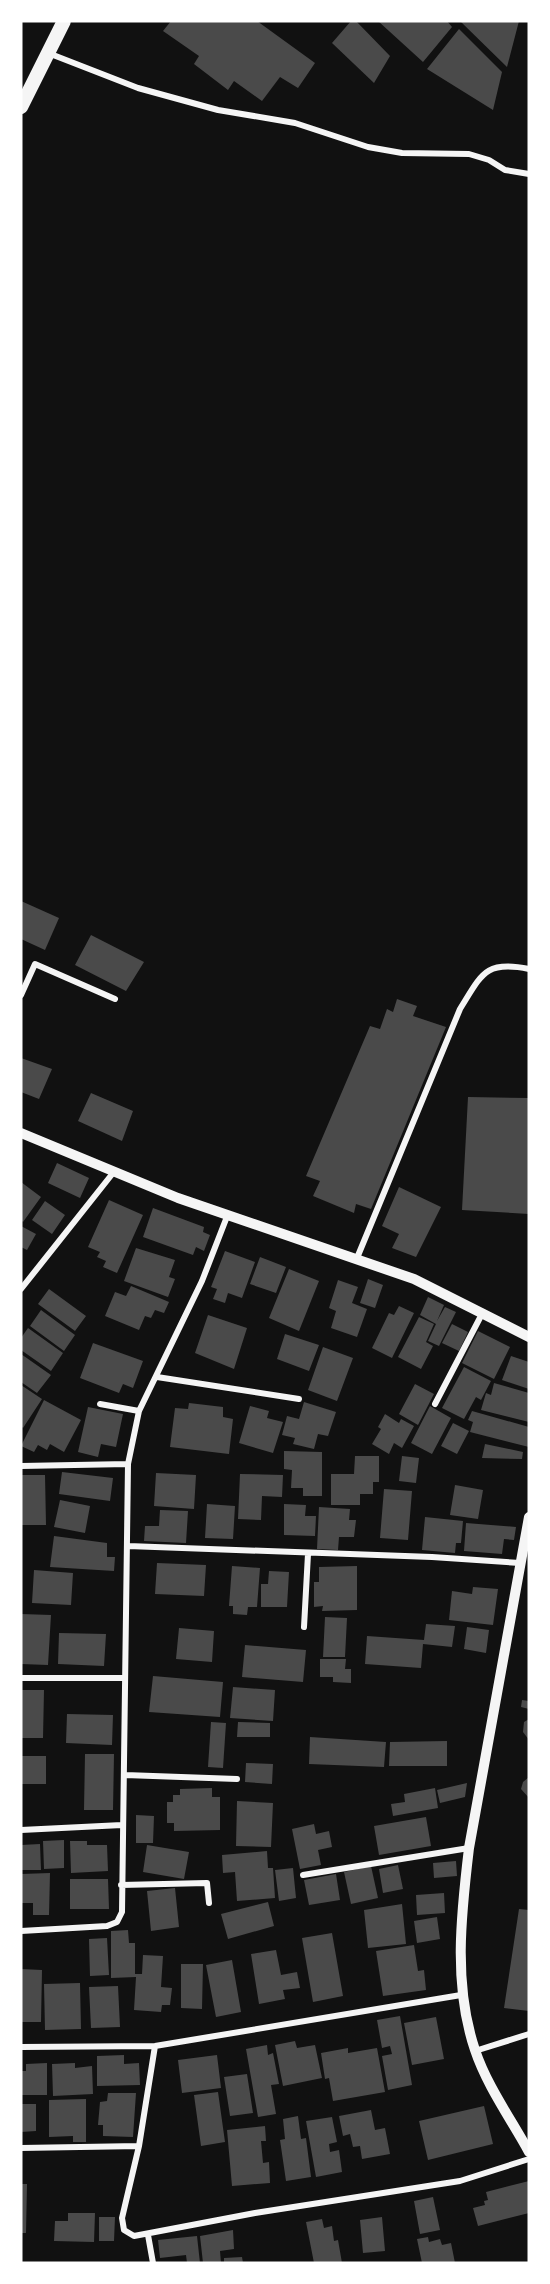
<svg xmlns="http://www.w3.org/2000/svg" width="550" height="2284" font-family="'DM Sans',sans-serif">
  <rect width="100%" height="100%" fill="#111"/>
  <path fill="#4a4a4a" d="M171 21H257L315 63 298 88 280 77 262 101 234 81 228 90 194 64 199 56 163 31Z
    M351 21H356L390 56 374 83 332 43Z
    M378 21H447L452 27 423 62Z
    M460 21H519L507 67Z
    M459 29 502 72 493 110 427 69Z
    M21 901 59 918 45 950 21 939Z
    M91 935 144 962 126 991 75 965Z
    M397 999 417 1006 413 1016 446 1027 371 1209 356 1204 354 1213 313 1196 320 1181 306 1176 370 1026 380 1029 387 1009 393 1012Z
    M21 1058 52 1069 39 1099 21 1092Z
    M91 1093 133 1111 122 1141 78 1121Z
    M468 1097 529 1098V1214L462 1210Z
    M57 1163 89 1178 80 1198 48 1183Z
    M21 1182 41 1197 23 1222 21 1220Z
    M399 1187 441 1207 416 1257 392 1248 399 1234 382 1226Z
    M109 1200 143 1215 117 1273 103 1267 106 1261 97 1257 100 1252 88 1247Z
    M45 1201 65 1215 52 1234 32 1220Z
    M153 1208 204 1227 203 1232 210 1235 204 1251 196 1247 193 1255 143 1237Z
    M21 1226 36 1234 27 1250 21 1247Z
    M136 1248 175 1260 169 1277 175 1279 168 1297 124 1281Z
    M225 1251 255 1262 242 1298 228 1293 225 1303 213 1299 217 1289 211 1287Z
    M260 1257 286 1267 276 1293 250 1284Z
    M289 1269 319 1281 299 1331 269 1318Z
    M368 1279 383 1285 375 1308 360 1303Z
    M338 1280 358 1287 352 1303 367 1309 357 1337 331 1328 336 1311 329 1308Z
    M131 1286 169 1302 164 1313 155 1310 151 1318 145 1316 139 1330 105 1316 115 1292 126 1296Z
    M49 1289 86 1316 75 1331 38 1304Z
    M428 1297 444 1305 437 1321 445 1307 456 1312 439 1346 428 1341 436 1324 420 1315Z
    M399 1306 414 1313 392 1358 372 1348 389 1313 394 1315Z
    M41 1310 75 1335 64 1351 30 1326Z
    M208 1315 247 1328 234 1369 195 1353Z
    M419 1317 434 1324 426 1342 433 1346 421 1369 398 1357Z
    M452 1324 468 1332 459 1351 442 1343Z
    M28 1328 63 1353 51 1371 21 1350V1338Z
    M478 1331 510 1347 494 1379 462 1363Z
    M285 1334 319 1345 309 1371 277 1359Z
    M93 1343 143 1361 133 1388 123 1384 119 1393 80 1378Z
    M323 1347 353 1358 337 1401 308 1390Z
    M21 1354 51 1375 37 1393 21 1382Z
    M511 1356 529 1362V1389L502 1380Z
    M464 1367 491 1381 481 1400 476 1397 464 1419 442 1408Z
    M494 1383 529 1393V1422L481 1410 486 1393 491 1395Z
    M415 1384 434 1394 418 1425 399 1414Z
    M21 1385 42 1399 23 1428 21 1426Z
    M44 1400 81 1420 64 1452 50 1444 47 1450 38 1445 34 1452 21 1446Z
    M304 1402 336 1412 328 1436 318 1434 314 1449 293 1444 295 1438 282 1435 287 1416 299 1419Z
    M189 1403 223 1407V1417L233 1419 229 1454 170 1447 175 1408 188 1409Z
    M250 1406 269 1411 267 1418 283 1422 273 1453 239 1443Z
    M430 1406 451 1418 432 1454 411 1443Z
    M88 1407 123 1414 116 1447 101 1444 98 1457 78 1452Z
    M472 1411 529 1427V1447L470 1432 473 1422 468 1420Z
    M385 1414 399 1423 401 1419 414 1426 402 1448 394 1443 389 1454 372 1444 381 1429 378 1427Z
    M453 1423 469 1431 457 1454 441 1446Z
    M485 1444 523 1452 522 1459 482 1458Z
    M284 1451 322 1452V1496H303V1488H291L292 1470 284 1469Z
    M355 1456H379V1482H373V1494H360V1505H331V1474H354Z
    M402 1456 419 1458 416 1483 399 1481Z
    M62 1472 113 1478 110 1501 59 1494Z
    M156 1473 196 1475 194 1509 154 1506Z
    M240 1474 283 1475 282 1497 262 1496 261 1520 238 1519Z
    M21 1475H45L46 1525H21Z
    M455 1485 483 1490 478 1519 450 1515Z
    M384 1489 412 1491 408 1540 380 1538Z
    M60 1500 90 1506 85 1533 54 1527Z
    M207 1504 235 1506 233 1539 205 1538Z
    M284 1504 306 1505 305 1516H316L315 1536 284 1535Z
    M319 1507 350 1509 349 1520H356L354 1537H339L338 1550 317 1549Z
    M160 1510 188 1511 186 1543 144 1541 145 1526H159Z
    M425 1517 463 1521 461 1543H456L455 1553 422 1550Z
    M466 1523 516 1527 514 1540 504 1539 502 1554 464 1551Z
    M54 1536 107 1543V1557H115L114 1571 50 1567Z
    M157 1563 206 1565 204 1596 155 1594Z
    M232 1566 260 1568 257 1607H248L247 1615 233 1614V1606H229Z
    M357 1566V1610L322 1611 323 1606 314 1607V1582H319V1567Z
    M34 1570 73 1573 71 1605 32 1603Z
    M269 1571 289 1572 287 1607H261V1584H268Z
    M473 1587 498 1589 493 1625 449 1620 452 1591 472 1594Z
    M21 1614 51 1615 48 1665 21 1664Z
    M325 1617 347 1618 345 1657H323Z
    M426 1624 455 1626 452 1647 423 1644 421 1668 365 1664 367 1636 424 1640Z
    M467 1627 489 1630 486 1653 464 1649Z
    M179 1628 214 1631 212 1662 176 1659Z
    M59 1633 106 1634 104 1666 58 1664Z
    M245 1645 306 1650 303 1682 242 1677Z
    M320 1659H346L345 1669H351V1683L333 1682V1677H320Z
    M153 1676 223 1682 220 1717 149 1712Z
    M233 1687 275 1690 273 1721 230 1718Z
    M21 1690H44L43 1738H21Z
    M522 1700 529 1701V1709L521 1707Z
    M67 1714 113 1715 112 1745 66 1743Z
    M529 1719V1740L523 1732 524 1722Z
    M211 1722 226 1723 223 1768 208 1767Z
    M238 1722 270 1723V1737H237Z
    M310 1737 386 1742 384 1767 309 1764Z
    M447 1741V1766H389L390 1742Z
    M85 1754H114L113 1810H84Z
    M21 1756H46V1784H21Z
    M246 1763 273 1764 272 1784 245 1782Z
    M529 1777V1798L521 1789 523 1782Z
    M467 1783 465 1797 440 1803 437 1790Z
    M212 1788V1797H220V1830L174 1831V1823H167V1802H173V1795H180V1789Z
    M435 1788 438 1808 393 1816 391 1804 405 1802 404 1794Z
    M237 1801 273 1803 271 1847 236 1846Z
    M136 1815 154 1816 153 1843H136Z
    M426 1817 431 1846 379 1855 374 1826Z
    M314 1824 316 1834 329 1831 332 1847 318 1850 321 1865 300 1869 292 1829Z
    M64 1840V1868L44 1869 43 1841Z
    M70 1841H87V1845H107L108 1871 71 1873Z
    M40 1844 41 1870H21V1845Z
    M147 1845 189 1852 184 1879 143 1872Z
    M267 1851 268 1868H273L275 1898 237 1901 235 1872 223 1873 222 1855Z
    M456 1861 457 1876 434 1878 433 1863Z
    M398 1865 403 1889 383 1893 379 1869Z
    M371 1866 378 1898 351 1904 344 1872Z
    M293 1868 296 1898 279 1901 275 1870Z
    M50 1873 49 1915H33V1903H21V1874Z
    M336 1874 340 1900 309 1905 304 1880Z
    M70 1879H108L109 1909H70Z
    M175 1888 179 1927 151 1931 147 1891Z
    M444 1893 445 1913 417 1915 416 1895Z
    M268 1902 274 1926 228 1939 221 1914Z
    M402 1904 406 1944 368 1948 364 1910Z
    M519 1909 529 1910V2011L504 2008Z
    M437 1917 440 1939 417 1943 414 1921Z
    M128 1930 129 1943H135V1974H142L143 1955 163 1956 161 1987 172 1988 170 2005H162L161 2012 134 2010 136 1977 111 1978V1931Z
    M332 1933 343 1996 313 2002 302 1938Z
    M107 1938 109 1975 90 1976 89 1939Z
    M414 1945 418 1971 424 1970 426 1990 383 1996 376 1951Z
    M276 1950 281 1975 297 1972 300 1988 283 1990 285 1999 259 2004 251 1954Z
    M232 1960 241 2012 216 2017 206 1965Z
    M181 1964H203L202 2009 181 2008Z
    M21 1969 42 1970 41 2022H21Z
    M80 1983 81 2029 45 2030 44 1984Z
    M118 1986 120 2027 91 2028 89 1987Z
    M400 2016 412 2085 388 2090 382 2056 392 2054 390 2046 382 2048 377 2020Z
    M436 2017 444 2059 412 2065 404 2023Z
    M295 2041 297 2048 315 2045 322 2078 283 2086 275 2045Z
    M267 2045 268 2055 273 2053 279 2084 271 2085 276 2114 258 2117 246 2049Z
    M348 2048V2053L377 2048 385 2092 333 2101 329 2078 325 2079 321 2053Z
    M124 2055V2064L139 2063 140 2085 97 2086V2056Z
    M217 2055 221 2088 182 2093 178 2060Z
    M47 2063V2095H21V2071H26V2064Z
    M75 2063V2068L92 2066 93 2094 53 2096 52 2064Z
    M247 2074 253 2113 230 2116 224 2077Z
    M218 2092 225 2142 201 2146 194 2095Z
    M108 2093H136L133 2137 103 2136V2125H98L100 2102 107 2101Z
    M86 2099V2142H73V2136L49 2137V2100Z
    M21 2104H36V2131L21 2132Z
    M484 2106 493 2144 428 2160 419 2121Z
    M371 2110 375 2130 385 2128 390 2154 362 2159 360 2146 353 2147 350 2134 343 2136 339 2116Z
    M298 2116 301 2139 306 2138 311 2177 286 2181 280 2140 285 2139 283 2119Z
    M332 2117 337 2142 329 2144 330 2152 339 2150 342 2172 316 2177 306 2121Z
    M265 2126 266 2141H261L263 2163 269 2162 270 2183 232 2186 227 2130Z
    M529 2181V2213L478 2226 473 2208 485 2205 484 2201 488 2200 486 2192Z
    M21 2184H27L26 2233H21Z
    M433 2197 440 2230 420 2234 414 2201Z
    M68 2213H95L94 2242 54 2241 55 2221H68Z
    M99 2217H115L114 2241H99Z
    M382 2217 385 2251 363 2253 360 2220Z
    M322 2219 324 2228 332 2226 334 2241 338 2240 342 2263H314L306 2222Z
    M233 2230 234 2249 220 2251 221 2263H203L200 2236Z
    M197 2236 200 2263H187L186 2255 160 2258 158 2240Z
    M428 2237 429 2242 440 2239 442 2245 451 2243 455 2263H422L417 2239Z
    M242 2257 243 2263H224V2258Z"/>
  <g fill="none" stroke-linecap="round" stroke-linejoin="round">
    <path stroke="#f5f5f5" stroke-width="6" d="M48 53 138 88 218 110 295 123 368 147 402 153 469 154 489 160 505 170 529 174
      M21 995 35 964 115 999
      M357 1258 460 1009C482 974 485 960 529 969
      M21 1289 113 1173
      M157 1377 299 1399
      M100 1404 139 1411
      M435 1404 483 1312
      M21 1466 128 1464
      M128 1546 432 1557 520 1563
      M304 1627 308 1554
      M21 1678H124
      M125 1775 237 1779
      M21 1830 122 1825
      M303 1875 469 1848
      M121 1885 207 1883 209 1903
      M21 1931 107 1926 117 1922 122 1912 128 1464 139 1411 202 1281 228 1214
      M155 2046 139 2146 122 2218 124 2230 134 2236 255 2213 460 2181 529 2159
      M21 2047 155 2046 461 1995
      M475 2051 529 2034
      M21 2148 139 2146
      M148 2235 153 2263"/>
    <path stroke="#f5f5f5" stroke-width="10" d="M21 1133 178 1198 414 1279 529 1337
      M529 1517 469 1848C461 1915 453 1985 475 2050 487 2086 511 2119 529 2152"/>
    <path stroke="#f5f5f5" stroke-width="14" d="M21 107 64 21"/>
  </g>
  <rect width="550" height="2284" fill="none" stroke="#ffffff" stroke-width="45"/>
</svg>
